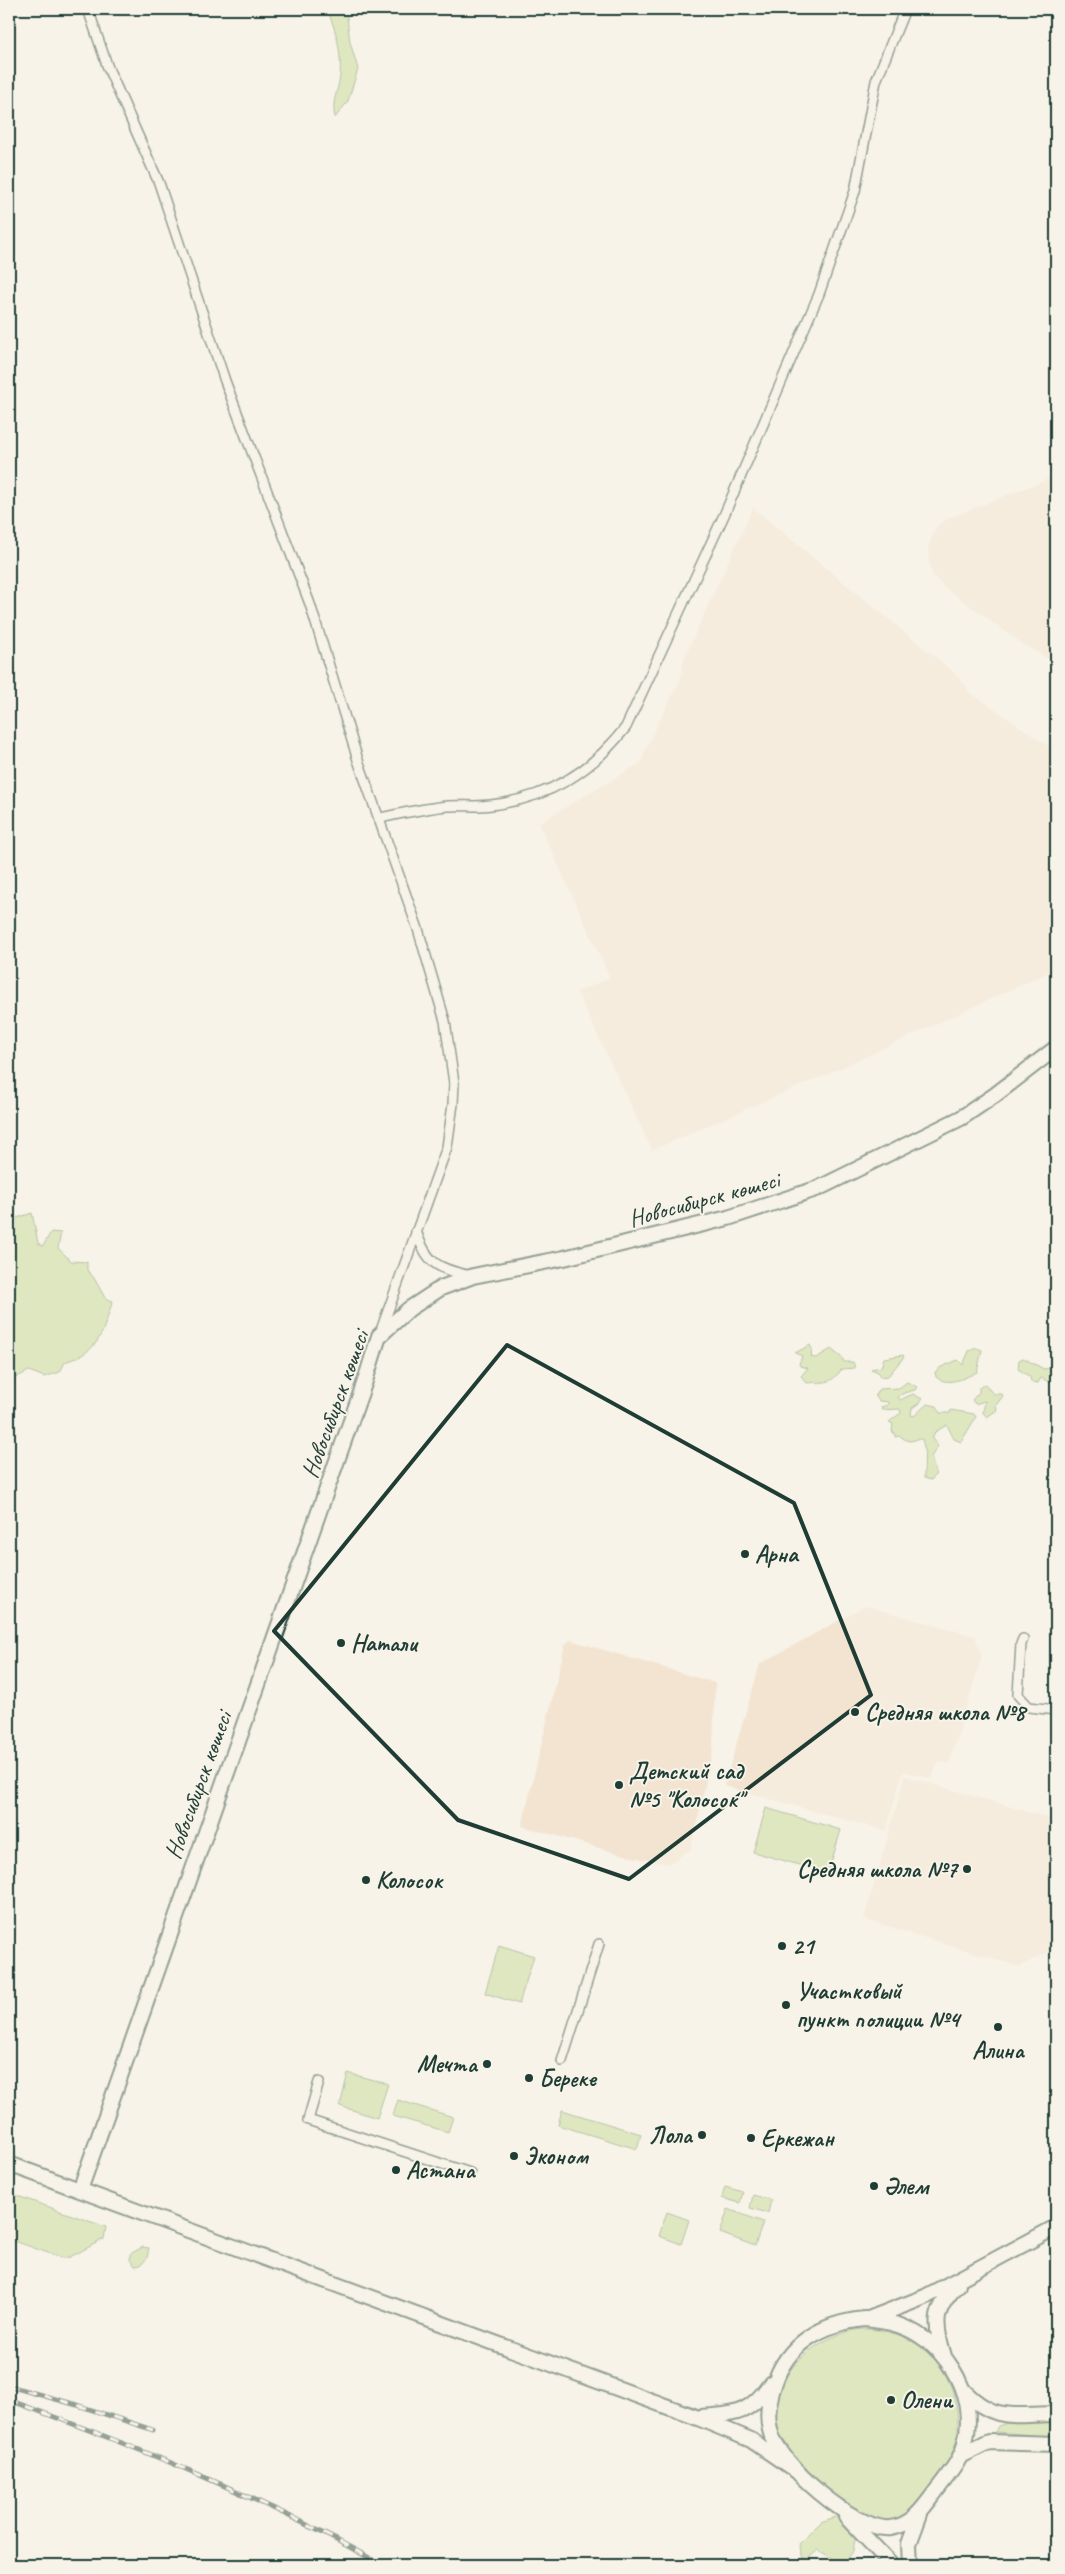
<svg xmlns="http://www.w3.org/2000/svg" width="1065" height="2574" font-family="Caveat,sans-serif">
  <rect width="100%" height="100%" fill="#f7f3e8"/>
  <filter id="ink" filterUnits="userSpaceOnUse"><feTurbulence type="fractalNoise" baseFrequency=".02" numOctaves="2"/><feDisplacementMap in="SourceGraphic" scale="10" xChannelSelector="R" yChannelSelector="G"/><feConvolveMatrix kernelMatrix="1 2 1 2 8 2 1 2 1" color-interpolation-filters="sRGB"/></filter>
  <g filter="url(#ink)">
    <path fill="#f3e4d1" d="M1056 476V663L1027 647 948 590 934 577 930 568 928 547 936 527 949 518Z
      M753 508 952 671 967 687 968 691 1056 751V969L823 1076 652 1150 577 992 610 978 539 823 642 762 645 750 681 678 684 658Z
      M865 1606 975 1636 982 1656 949 1764 938 1761 932 1779 903 1771 886 1831 724 1786 760 1664Z
      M570 1640 715 1683 713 1749 691 1849 669 1864 631 1857 522 1826 565 1645Z
      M905 1776 1056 1820V1947L1020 1967 864 1919Z"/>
    <path fill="#bed990" stroke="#6e8b62" d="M327 9H346L350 42 358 69 348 101 335 118C331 101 338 92 340 76 342 52 336 30 327 9Z
      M10 1206 17 1218 32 1213 38 1243 43 1246 51 1232 61 1233 58 1248 71 1261 87 1262V1270L94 1278 105 1298 113 1301C101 1334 102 1350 65 1362L60 1372 44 1377 29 1371 9 1381Z
      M810 1345 812 1349 811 1357 816 1358 831 1349 842 1358 844 1362H853L855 1368 842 1369C829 1386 826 1381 807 1383L801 1376 808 1368 800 1366 799 1364 802 1356 795 1353Z
      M977 1348 982 1350 977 1372C965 1378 948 1387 936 1377L935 1372 941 1367 958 1360 963 1365 969 1351Z
      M903 1355 904 1357 888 1376 880 1377 878 1372 871 1369 881 1367 884 1358Z
      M1023 1358 1044 1369 1056 1367V1380L1049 1382 1041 1378 1038 1383 1031 1382 1030 1377 1018 1369 1019 1360Z
      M907 1382 917 1387 915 1390 904 1393 898 1397 900 1400 913 1394 922 1399 918 1404 912 1408 911 1415 914 1416 927 1404 937 1406 940 1413H950L951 1410 974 1414 976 1417 961 1442 954 1439 947 1425 935 1432 932 1439 938 1446 931 1457 936 1474 931 1480 924 1478C924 1466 926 1450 922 1439 910 1439 912 1445 900 1436L895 1437V1433L892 1432 893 1424 889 1422 901 1413 900 1409 882 1410 881 1407 888 1405V1402L879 1401 875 1395 879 1389 899 1388Z
      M985 1384 993 1394H1002L1003 1396 996 1405 997 1410 987 1417 983 1413 985 1401 975 1404 972 1400 979 1392V1388Z
      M766 1808 841 1830 828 1873 753 1852Z
      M499 1945 534 1956 519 2004 485 1993Z
      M348 2073 388 2084 377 2118 340 2106Z
      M398 2100 453 2117 448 2132 393 2116Z
      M562 2110 641 2134 637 2149 558 2125Z
      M725 2187 743 2192 740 2203 722 2198Z
      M9 2193 106 2227 104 2239 70 2257 62 2258 9 2239Z
      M753 2195 771 2200 768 2213 750 2208Z
      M728 2209 763 2222 755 2246 720 2233Z
      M667 2212 689 2220 681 2244 659 2236Z
      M143 2247 149 2248 147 2258 141 2265 135 2266 130 2260V2254Z
      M861 2329C911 2328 951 2360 957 2411 958 2421 959 2431 956 2441 952 2461 938 2477 925 2493 916 2504 907 2519 892 2521 884 2522 873 2520 866 2517 846 2506 791 2461 782 2441 757 2385 810 2336 861 2329Z
      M1056 2420V2437L995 2432 998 2426 1012 2421Z
      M835 2517 840 2518 856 2534 853 2552 842 2564 818 2550 804 2562 799 2544 821 2522Z"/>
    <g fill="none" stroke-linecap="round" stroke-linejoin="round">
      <defs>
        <path id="street" d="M88 9 108 68 159 183 225 381 310 604 358 760 418 929 445 1021 454 1083 453 1104 447 1147 380 1333
          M380 818C403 813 425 808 448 806 462 805 477 807 491 805 549 798 591 772 626 727L725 513 819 294 855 191 876 81 905 9
          M416 1231C427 1264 437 1268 470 1276
          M1023 1639 1021 1644 1018 1695 1029 1707 1056 1710
          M562 2061 599 1944
          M319 2082 308 2120 470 2173"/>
        <path id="secondary" d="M9 2164 698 2418 751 2440 798 2472
          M80 2190 365 1381 379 1336 409 1309 441 1288 473 1276 564 1258 728 1218 819 1188 961 1118 995 1095 1056 1048
          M871 2318 925 2297 1056 2227
          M865 2319C874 2320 883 2321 891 2323 941 2335 979 2392 965 2443 961 2461 947 2476 936 2491 924 2507 913 2525 891 2528 856 2532 777 2463 770 2430 766 2415 769 2400 774 2385 787 2343 823 2323 865 2319Z
          M944 2356C934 2324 933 2309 958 2285
          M964 2391C995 2423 1015 2414 1056 2414
          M701 2417C736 2414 749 2415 771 2383
          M960 2456 989 2442 1056 2444
          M846 2517 892 2565
          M910 2565 909 2544 920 2514"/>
      </defs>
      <use href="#street" stroke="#1f3d34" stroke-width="12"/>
      <use href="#secondary" stroke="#1f3d34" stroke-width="18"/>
      <use href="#street" stroke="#f7f3e8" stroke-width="9"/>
      <use href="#secondary" stroke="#f7f3e8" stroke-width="14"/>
      <defs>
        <path id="rail" d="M9 2386 77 2405 153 2430
          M9 2400C139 2448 261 2496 382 2565"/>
      </defs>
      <use href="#rail" stroke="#1f3d34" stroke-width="5"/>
      <use href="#rail" stroke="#f7f3e8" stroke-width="3" stroke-dasharray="9" stroke-linecap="butt"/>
    </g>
  </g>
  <path d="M0 0H1065V2574H0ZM507 1345 794 1503 871 1695 629 1879 458 1820 274 1631Z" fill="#f7f3e8" fill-opacity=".55" fill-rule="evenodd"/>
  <path fill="none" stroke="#1f3d34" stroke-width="4" stroke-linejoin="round" d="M507 1345 794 1503 871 1695 629 1879 458 1820 274 1631Z"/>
  <g fill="#1f3d34" stroke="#f7f3e8" stroke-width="2">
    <circle cx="745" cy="1554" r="5"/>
    <circle cx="341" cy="1643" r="5"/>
    <circle cx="855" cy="1712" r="5"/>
    <circle cx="619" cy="1785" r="5"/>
    <circle cx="967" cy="1869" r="5"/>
    <circle cx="366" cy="1880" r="5"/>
    <circle cx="782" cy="1946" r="5"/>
    <circle cx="786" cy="2005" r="5"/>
    <circle cx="998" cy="2027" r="5"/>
    <circle cx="487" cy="2064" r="5"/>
    <circle cx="529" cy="2078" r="5"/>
    <circle cx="702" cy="2135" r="5"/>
    <circle cx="751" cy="2138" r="5"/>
    <circle cx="514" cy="2156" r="5"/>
    <circle cx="396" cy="2170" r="5"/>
    <circle cx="874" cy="2186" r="5"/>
    <circle cx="891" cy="2400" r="5"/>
  </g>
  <g text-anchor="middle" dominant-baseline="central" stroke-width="4" stroke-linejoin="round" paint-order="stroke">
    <g font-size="24" fill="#1f3d34" stroke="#f7f3e8">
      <text transform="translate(704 1199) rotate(-15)">Новосибирск көшесі</text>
      <text transform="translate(335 1404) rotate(-70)">Новосибирск көшесі</text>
      <text transform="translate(198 1785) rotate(-70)">Новосибирск көшесі</text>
    </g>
    <g font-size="24" font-weight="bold" fill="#1f3d34" stroke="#f7f3e8" text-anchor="start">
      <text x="755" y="1554">Арна</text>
      <text x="351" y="1643">Натали</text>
      <text x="865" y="1712">Средняя школа №8</text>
      <text x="629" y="1771">Детский сад<tspan x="629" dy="28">№5 "Колосок"</tspan></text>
      <text x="957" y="1869" text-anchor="end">Средняя школа №7</text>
      <text x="376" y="1880">Колосок</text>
      <text x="792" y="1946">21</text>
      <text x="796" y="1991">Участковый<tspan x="796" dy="28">пункт полиции №4</tspan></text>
      <text x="998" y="2050" text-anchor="middle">Алина</text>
      <text x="477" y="2064" text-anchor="end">Мечта</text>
      <text x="539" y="2078">Береке</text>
      <text x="692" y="2135" text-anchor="end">Лола</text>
      <text x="761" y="2138">Еркежан</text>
      <text x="524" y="2156">Эконом</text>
      <text x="406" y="2170">Астана</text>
      <text x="884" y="2186">Әлем</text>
      <text x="901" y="2400">Олени</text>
    </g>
  </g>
  <rect width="1065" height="2574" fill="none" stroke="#f7f3e8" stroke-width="30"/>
  <rect x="15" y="15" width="1035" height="2544" fill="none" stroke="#1f3d34" stroke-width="2" filter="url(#ink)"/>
</svg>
